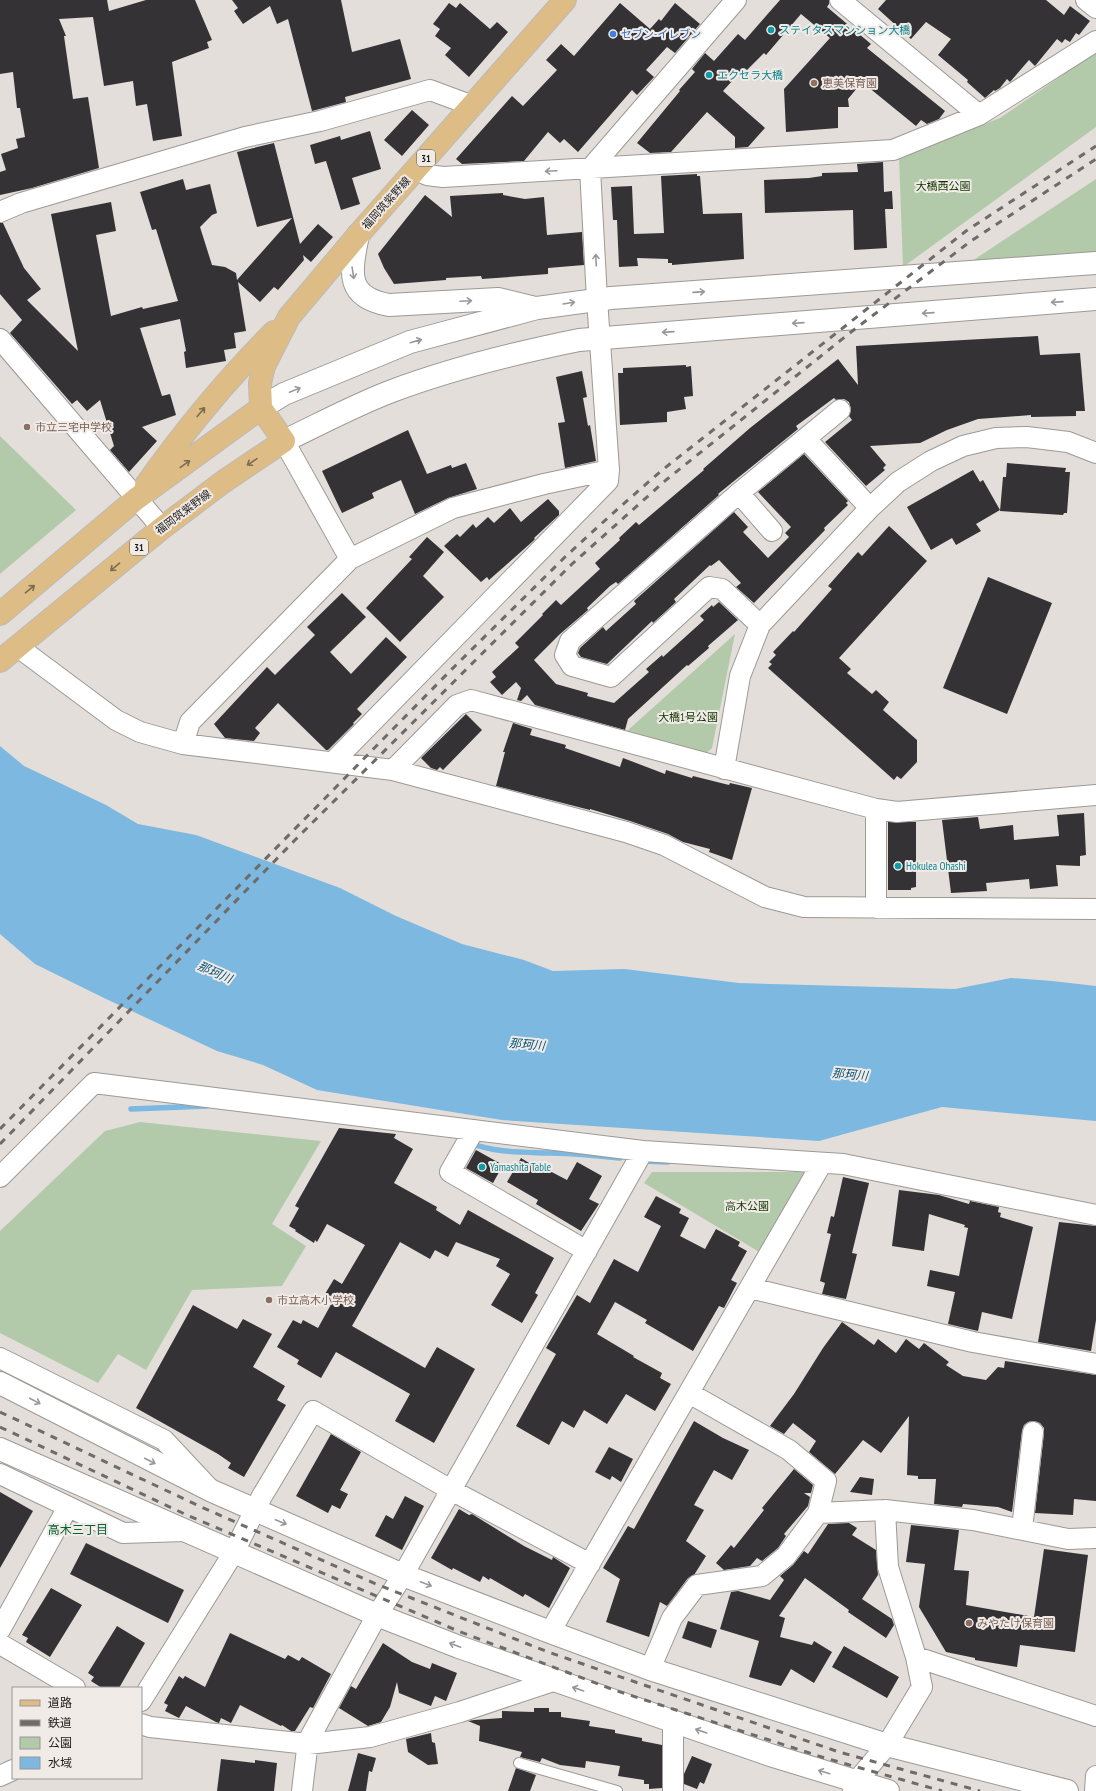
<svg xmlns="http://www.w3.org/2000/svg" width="1096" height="1791" font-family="'PT Sans Narrow','Noto Sans JP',sans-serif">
  <rect width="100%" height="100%" fill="#e3deda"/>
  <path fill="#b3caaa" d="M1096 52V127L903 267 899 157 1000 118Z
    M1096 179V254L960 269Z
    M0 436 76 510 0 574Z
    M735 634 712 748 705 754 627 731Z
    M140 1122 321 1141 272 1224 306 1246 282 1286 192 1290 146 1370 118 1354 98 1383 0 1333V1231L105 1131Z
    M652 1172H806L761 1253 644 1183Z"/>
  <path fill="#7cb8e0" d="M0 746 24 766 106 805 138 824 196 835 340 888 396 916 462 944 524 960 553 971 624 969 739 983 955 989 1011 978 1052 981 1096 986V1121L942 1107 819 1141 502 1120 317 1090 263 1065 217 1051 104 998 35 964 0 934Z"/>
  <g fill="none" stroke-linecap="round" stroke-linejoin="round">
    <path stroke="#7cb8e0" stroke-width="5.5" d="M131 1109 207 1106
      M470 1143C496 1153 522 1152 549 1153 573 1153 596 1156 620 1158
      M642 1161 668 1162"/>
  </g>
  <path fill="#353236" d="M0 0H107L109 11 146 0H195L212 40 207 42 209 48 172 62 182 136 153 141 147 104 136 106 133 81 104 86 93 17 59 19 66 36H64L73 99 88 97 99 168 32 188 0 195V172L6 170 1 154 18 148 16 139 25 137 20 108H17L13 72 0 74Z
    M232 0H341L352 52 400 39 411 79 345 97 346 102 312 111 288 19 277 24 270 6 243 24 234 11 238 8Z
    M780 0H829V4L827 7 871 44 867 48 945 111 939 119 927 124 921 120 916 126 862 82 848 99 849 107H838V128L786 132 784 89 830 38 801 14 766 55 764 53 747 70 744 68 723 91 765 128 748 147 735 148V137L707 112 671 152 650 153 637 143 680 91 679 90 695 72 692 69 705 53 714 61 738 34 745 40Z
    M886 0H1046L1064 15 1070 6 1090 21 1079 35 1076 33 1070 42 1065 39 1062 43 1057 39 1035 66 1029 60 1010 82 1007 79 1000 88 995 91 994 90 985 98 967 82 968 80 938 55 951 39 926 22 911 39 878 9Z
    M449 3 456 8 460 3 490 29 497 22 508 32 469 77 445 55 451 48 435 36 440 29 433 24Z
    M620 3 650 29 659 19 661 21 675 3 700 24 675 53 667 47 646 70 654 77 637 95 632 90 578 152 564 139 560 143 548 132 524 161 462 164 456 159 512 96 523 106 557 70 546 60 561 44 574 56Z
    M412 110 429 125 402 156 384 140Z
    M370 131 381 169 352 178 360 204 341 210 326 161 315 164 310 145 340 136 341 140Z
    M274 143 300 244 318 224 333 237 311 262 303 255 304 260 278 290 274 287 260 302 238 282 246 331 234 333 236 348 224 350 226 361 186 368 184 352 186 351 180 319 140 328 162 396 170 394 176 415 142 427 157 441 129 472 110 450 114 446 100 400 87 411 77 400 72 404 10 333 22 320 0 294V223H3L24 268 41 289 27 300 78 351 51 214 111 202 116 231 96 235 111 316 142 307 143 309 178 301 156 229 152 230 140 192 183 179 186 190 210 184 217 213 212 215 200 227 212 265 225 267 236 273 237 280 292 218 257 227 237 152Z
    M883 162 884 192 892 191 893 209H885L887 248 854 250 853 210 765 213 764 180 809 178 822 176V173L858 172 857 164Z
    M697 174V176H700L703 214 742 213 744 259 672 265V263H668V259L637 258 638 266 619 267 617 220H613L611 187 632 186 634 234 664 233 661 176Z
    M503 193V195L525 199 544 197 547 235 582 232 584 265 548 268V274L482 279 481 276 446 278V280L394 284 384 268 378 254 425 195 452 217 450 196Z
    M1038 336 1040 355 1080 353 1085 411H1076V416L1031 417V415L978 419 947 430 920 443 870 446 886 465 883 468 885 470 866 486 825 442 852 420 849 416 851 409 849 402 844 399 836 400 834 398 796 426 798 429 718 494 719 495 618 584 616 582 610 586 587 608 588 610 560 634 534 660 556 684 588 693 587 696 614 703 649 672 646 669 662 655 663 657 704 620 700 616 712 605 713 607 719 602 738 620 708 646 709 648 688 666 687 665 628 719 625 730 535 705 527 695 521 701 517 700 521 688 516 682 502 695 490 682 496 677 492 672 519 647 515 643 543 615 542 614 556 600 561 605 600 569 595 563 620 540 619 538 636 522 639 525 704 470 703 469 750 428 838 359 858 385 856 346Z
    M686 365V367L691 366 693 396 684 397 686 409 667 412V422L620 425 618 373H623V368Z
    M582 371 587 397 583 398 588 426 590 425 596 461 565 468 558 423 565 422 556 377Z
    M408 430 427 474 451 465 452 468 466 463 477 489 448 498 415 514 401 480 372 493 374 498 342 513 322 471Z
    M804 454 848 501 846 503 848 505 824 528 825 530 754 603 736 587 741 583 719 560 711 566 710 565 674 599 676 602 653 623 652 621 607 664 581 657 578 653 580 648 603 627 606 631 636 604 634 601 734 512 748 527 743 532 768 558 789 537 785 533 791 527 758 492Z
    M1007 463 1066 468 1065 472H1070L1067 513H1064L1063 515 1000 511 1003 477H1006Z
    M973 470 980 482 983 480 1000 510 976 524 981 531 956 545 952 538 931 550 907 507Z
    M548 499 559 511V515L534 538 535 539 532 542 489 580 487 577 481 582 444 546 457 534 460 537 473 524 476 528 488 517 494 523 510 508 521 522Z
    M889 526 927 561 839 658 851 669 847 673 872 694 876 690 889 702 883 710 917 740V762L901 779 897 776 894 780 768 668 772 664 769 662 776 655 773 652 793 631 794 632 832 589 828 586 858 552 862 556Z
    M427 537 444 552 423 576 444 597 400 642 366 608 412 559 409 557Z
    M988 577 1052 603 1007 714 943 688Z
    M342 593 366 617 330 652 351 674 386 637 407 657 357 709 362 714 353 723 354 724 328 750H326L278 703 255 728 260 733 254 741 225 738 214 724 267 667 275 675 315 635 307 627Z
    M466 714 482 730 443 770 440 767 437 770 431 768 421 758Z
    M513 723 532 729 530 735 566 745 565 748 620 767 623 758 665 774 666 770 692 778 693 776 729 785 730 783 752 788 732 860 709 852 710 849 683 842 668 834 630 821 590 809V810L496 786 505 752H503Z
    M1084 813 1086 855 1080 856V866L1056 865 1058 886 1030 889 1029 879 986 883 987 891 951 893 942 820 978 817 980 829 1013 825 1014 840 1059 836 1057 815Z
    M888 822H916V887L911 888V890H888Z
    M339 1128 396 1134 394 1138 413 1149 394 1183 437 1207 436 1210 460 1225 468 1210 554 1258 535 1293 538 1295 522 1323 491 1305 510 1274 496 1266 500 1259 456 1242 448 1257 435 1250 430 1259 400 1242 352 1326 425 1368 437 1347 475 1369 434 1443 395 1421 410 1394 336 1352 321 1378 297 1364 299 1360 277 1347 293 1320 301 1324 303 1320 318 1328 334 1299 325 1294 334 1279 342 1284 365 1245 327 1224 317 1242 315 1240 314 1243 295 1231 296 1230 289 1226 299 1208 295 1206Z
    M476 1150 503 1165 493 1183 466 1168Z
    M521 1158 542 1171 544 1168 567 1180 577 1162 602 1176 589 1199 599 1204 581 1231 536 1204 538 1200 507 1182Z
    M843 1177 869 1183 852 1253 857 1254 846 1299 822 1294 825 1283 820 1281 831 1234 827 1233 831 1216 834 1217Z
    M899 1190 939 1195 969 1204 970 1201 999 1207 998 1212 1001 1213 1000 1217 1033 1227 1012 1319 982 1312 978 1331 948 1324 955 1292 927 1286 930 1270 959 1276 968 1228 964 1227 965 1225 929 1214 924 1251 892 1246Z
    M656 1196 681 1209 679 1213 689 1218 680 1236 705 1249 716 1229 740 1242 738 1246 747 1251 731 1280 737 1283 724 1308 719 1306 693 1351 645 1323 647 1320 615 1302 597 1334 634 1356 633 1357 662 1373 660 1378 671 1384 655 1411 626 1394 607 1424 584 1410 574 1428 562 1421 549 1445 516 1426 556 1354 546 1348 577 1295 590 1303 614 1259 638 1272 661 1226 644 1217Z
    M1059 1222 1096 1226V1320L1091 1351 1038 1342Z
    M193 1305 237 1329 243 1319 272 1334 253 1367 285 1386 277 1400 286 1405 244 1477 228 1468 231 1463 218 1454 136 1408Z
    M842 1322 874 1345 878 1339 896 1353 906 1339 919 1349 924 1343 949 1362 946 1365 963 1376 986 1380 998 1367 1004 1368 1005 1361 1096 1375V1501L1074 1499 1073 1515 1035 1513 1044 1433V1428L1040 1423 1034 1421 1028 1422 1024 1425 1022 1431 1012 1512 998 1507 963 1504 962 1507 934 1504 936 1479H918V1476L907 1475 909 1416 881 1453 863 1440 835 1474 809 1452 816 1441 793 1423 784 1434 770 1426 794 1394 823 1348Z
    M694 1421 723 1438 749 1450 732 1480 714 1470 694 1505 704 1510 686 1541 706 1556 694 1575 688 1578 667 1606 660 1602 649 1637 606 1622 620 1579 603 1568 628 1526 634 1529Z
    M331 1434 361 1452 340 1490 348 1494 340 1509 332 1505 328 1513 296 1496Z
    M609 1447 633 1459 621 1482 612 1476 610 1480 595 1472Z
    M794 1469 813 1485 811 1493H804L810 1497 808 1506 784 1534 786 1536 778 1548 762 1561 757 1558 750 1566 724 1570 716 1563 731 1545 734 1548 764 1510 762 1508Z
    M860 1477 874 1479 872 1495 850 1492Z
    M0 1492 33 1511 0 1568Z
    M405 1496 424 1506 402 1550 375 1536 386 1515 393 1519Z
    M459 1509 469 1515 472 1514 524 1546 552 1560 553 1557 570 1568 549 1608 525 1594 523 1597 490 1578 489 1580 483 1576 480 1582 453 1568 452 1570 431 1558Z
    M849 1523 857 1528 852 1535 876 1550 878 1575 862 1599 892 1619 894 1625 886 1638 848 1612 849 1610 805 1578 779 1616 785 1618 780 1637 812 1645 814 1641 832 1652 814 1683 791 1669 781 1686 749 1677 759 1641 720 1629 731 1592 738 1591 770 1600 784 1580 780 1576 793 1565 804 1551 808 1554 828 1524Z
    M911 1525 959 1530 954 1570 969 1571 966 1605 1034 1617 1044 1549 1088 1555 1075 1652 1020 1645 1017 1667 975 1660V1658L946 1652 919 1607 925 1564 906 1562Z
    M86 1543 184 1590 168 1623 70 1574Z
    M51 1588 82 1605 50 1657 26 1642 28 1638 22 1635Z
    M688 1621 717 1630 711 1648 682 1638Z
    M117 1626 145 1643 119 1688H102L91 1681 94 1677 88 1673Z
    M230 1633 285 1659 288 1655 299 1661 302 1657 331 1674 313 1708 310 1707 295 1731H291L282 1725 281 1726 240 1705 231 1723 221 1718 219 1723 216 1722 186 1706 179 1718 165 1711 168 1705 164 1703 179 1676 183 1679 185 1676 205 1687Z
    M383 1643 412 1662 430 1669 432 1663 457 1673 446 1701 435 1696 431 1706 399 1693 397 1682 390 1707 381 1722 368 1726 339 1708 351 1686 356 1689Z
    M844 1646 899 1677 887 1698 832 1667Z
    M534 1708H549V1712H561V1717L590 1721 589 1726 615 1730V1733L642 1738V1741L662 1745V1788L649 1789V1784H644V1780L618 1776 620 1766 586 1761 585 1768 560 1765 542 1758 540 1762 520 1757 522 1752 479 1741 480 1726 468 1721 474 1720 502 1718V1711L534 1712Z
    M431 1733 432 1742 435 1743 438 1764 428 1765 408 1752 406 1739Z
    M358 1753 376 1758 372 1772 369 1771 366 1791H348Z
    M692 1756 712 1764 704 1784 700 1782 697 1789 684 1784V1774Z
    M221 1759 255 1763V1760L277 1763 274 1791H217Z
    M516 1768 536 1775 530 1791H508Z"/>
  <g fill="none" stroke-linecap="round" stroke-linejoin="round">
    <defs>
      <path id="service" d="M519 1763 617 1791"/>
      <path id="minor" d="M840 0 979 115
        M1086 0 1096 8
        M416 170 427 175 443 177 893 150 979 115 1096 41
        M0 212 21 203 245 137 320 121 430 90 473 106
        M0 339 162 528
        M806 439 870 508
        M739 493 772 531
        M350 559 453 508 544 484 609 470 597 299 590 169 736 0
        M760 625 722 589 709 587 611 677 572 666 565 655 570 641 739 493 840 410
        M18 647 116 720 140 732 183 744 393 770 457 705 471 700 876 809 897 812 1096 795
        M183 744 190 722 350 559 284 441
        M333 762 608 481 609 470
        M724 769 740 676 760 625 870 508 898 482 931 461 963 446 996 438 1027 437 1068 442 1096 453
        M393 770 626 832 664 845 765 897 804 907 1096 909
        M876 809V908
        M474 1130 450 1172 587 1251
        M0 1177 94 1083 643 1151 843 1164 1096 1215
        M750 1288 973 1342 1096 1364
        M0 1358 164 1440 208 1487
        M689 1393 789 1450 826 1481 818 1513
        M0 1474 123 1533 185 1531
        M1022 1529 1033 1432
        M0 1630 68 1507
        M550 1632 822 1163
        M0 1644 75 1688
        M916 1657 1096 1716
        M650 1669 672 1618 697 1585 762 1576 786 1556 818 1513 885 1510 973 1520 1068 1539 1096 1538
        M141 1701 234 1552 262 1496 313 1411 451 1490 590 1564
        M673 1722V1791
        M141 1724 150 1727 308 1744 370 1737 460 1712 553 1681
        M0 1776 13 1770
        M302 1791 308 1741 377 1615 403 1575 643 1151
        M853 1791 856 1782 887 1745 922 1687 916 1657 888 1567 885 1510
        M1095 1791 1096 1776"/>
      <path id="tertiary" d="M358 235C351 271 344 297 389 305L498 299 535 308
        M261 408 284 394 410 342 537 308 611 298 1096 263
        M284 441C320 424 355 405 392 391 453 368 515 353 579 340L1096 299
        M0 1383 212 1491 403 1575 550 1632 650 1669 887 1745 1067 1791
        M0 1449 377 1615 459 1647 770 1755 888 1791"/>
      <path id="primary" d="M146 485C185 430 226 380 274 332
        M0 614 136 499 261 408
        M0 661 162 528 223 482 284 441 261 408 260 383 264 366 289 317 358 235 565 0"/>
    </defs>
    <use href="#service" stroke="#9d9995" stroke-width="12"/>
    <use href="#minor" stroke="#9d9995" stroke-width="22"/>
    <use href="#tertiary" stroke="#9d9995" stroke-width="24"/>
    <use href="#primary" stroke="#bbbaba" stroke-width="24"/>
    <use href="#service" stroke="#fff" stroke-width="10"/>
    <use href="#minor" stroke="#fff" stroke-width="20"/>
    <use href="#tertiary" stroke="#fff" stroke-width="22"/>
    <use href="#primary" stroke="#ddbd85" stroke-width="22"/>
    <path stroke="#6e6b69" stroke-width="3" stroke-dasharray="7 7" stroke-linecap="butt" d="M0 1129 451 670 566 556 612 514 661 471 966 231 1096 146
      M0 1144 295 840 572 564 666 480 851 332 971 241 1096 159
      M0 1412 199 1506 376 1584 548 1652 839 1752 980 1791
      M0 1427 189 1516 458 1631 614 1690 825 1758 942 1791"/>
  </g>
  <defs><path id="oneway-shaft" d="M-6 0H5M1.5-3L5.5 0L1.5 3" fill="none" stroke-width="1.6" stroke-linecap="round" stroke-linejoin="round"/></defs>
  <g stroke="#999898">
    <use href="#oneway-shaft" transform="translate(551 171) rotate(177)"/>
    <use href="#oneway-shaft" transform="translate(596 260) rotate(-93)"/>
    <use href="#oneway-shaft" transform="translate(353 273) rotate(81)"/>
    <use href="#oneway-shaft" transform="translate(699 292) rotate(-4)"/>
    <use href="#oneway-shaft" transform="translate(466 301) rotate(-3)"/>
    <use href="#oneway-shaft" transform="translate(1057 302) rotate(176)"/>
    <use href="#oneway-shaft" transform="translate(569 303) rotate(-9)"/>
    <use href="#oneway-shaft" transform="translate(928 313) rotate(176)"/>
    <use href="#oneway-shaft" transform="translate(798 323) rotate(176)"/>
    <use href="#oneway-shaft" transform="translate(668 332) rotate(176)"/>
    <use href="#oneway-shaft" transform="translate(416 341) rotate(-16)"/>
    <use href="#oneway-shaft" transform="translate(295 390) rotate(-22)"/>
    <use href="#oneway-shaft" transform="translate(35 1401) rotate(28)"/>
    <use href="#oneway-shaft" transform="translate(150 1461) rotate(27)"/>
    <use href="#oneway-shaft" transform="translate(281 1522) rotate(23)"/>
    <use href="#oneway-shaft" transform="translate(426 1584) rotate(21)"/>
    <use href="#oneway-shaft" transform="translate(455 1645) rotate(-159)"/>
    <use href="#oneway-shaft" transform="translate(578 1689) rotate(-161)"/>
    <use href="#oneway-shaft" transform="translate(701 1731) rotate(-161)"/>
    <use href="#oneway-shaft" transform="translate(824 1772) rotate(-163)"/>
  </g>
  <g stroke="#7c6c4f">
    <use href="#oneway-shaft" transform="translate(201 412) rotate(-50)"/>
    <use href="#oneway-shaft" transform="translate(252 462) rotate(146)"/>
    <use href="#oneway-shaft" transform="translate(185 464) rotate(-36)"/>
    <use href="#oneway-shaft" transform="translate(115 567) rotate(140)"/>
    <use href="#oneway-shaft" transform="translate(30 589) rotate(-40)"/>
  </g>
  <g fill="#0f9aa8" stroke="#f0ebe7" stroke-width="1.5">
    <circle cx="771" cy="30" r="4"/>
    <circle cx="709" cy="75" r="4"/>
    <circle cx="898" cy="866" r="4"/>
    <circle cx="482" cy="1167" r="4"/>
  </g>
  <circle fill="#3f7fe0" stroke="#f0ebe7" stroke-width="1.5" cx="613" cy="34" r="4"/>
  <g fill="#8d6e63" stroke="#f0ebe7" stroke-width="1.5">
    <circle cx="814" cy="83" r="4"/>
    <circle cx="27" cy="427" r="4"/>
    <circle cx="269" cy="1300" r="4"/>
    <circle cx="969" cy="1623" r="4"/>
  </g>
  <g text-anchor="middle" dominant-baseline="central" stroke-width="4" stroke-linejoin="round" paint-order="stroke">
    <g fill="#f0ebe7" stroke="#5c5957" stroke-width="1">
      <rect x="417" y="150" width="18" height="16" rx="3"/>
      <rect x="130" y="539" width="18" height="16" rx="3"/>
    </g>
    <g font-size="10" font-weight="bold" fill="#1c1a19">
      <text x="426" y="158">31</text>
      <text x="139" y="547">31</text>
    </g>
    <g font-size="11" fill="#0d838f" stroke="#f0ebe7" text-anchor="start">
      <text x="779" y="30">ステイタスマンション大橋</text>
      <text x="717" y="75">エクセラ大橋</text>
      <text x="906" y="866">Hokulea Ohashi</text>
      <text x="490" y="1167">Yamashita Table</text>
    </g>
    <g font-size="11" fill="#366cbe" stroke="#f0ebe7" text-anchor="start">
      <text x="621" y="34">セブン-イレブン</text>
    </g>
    <g font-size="11" fill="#785e54" stroke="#f0ebe7" text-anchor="start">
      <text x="822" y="83">恵美保育園</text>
      <text x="35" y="427">市立三宅中学校</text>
      <text x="277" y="1300">市立高木小学校</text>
      <text x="977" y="1623">みやたけ保育園</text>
    </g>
    <g font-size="11" fill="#133700" stroke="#f0ebe7">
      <text x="943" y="186">大橋西公園</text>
      <text x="688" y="717">大橋1号公園</text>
      <text x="747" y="1206">高木公園</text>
    </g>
    <g font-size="11" fill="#1c1a19" stroke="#f0ebe7">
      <text transform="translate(386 203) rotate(-48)">福岡筑紫野線</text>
      <text transform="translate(183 512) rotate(-37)">福岡筑紫野線</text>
    </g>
    <g font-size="12" font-style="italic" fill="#07557b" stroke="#f0ebe7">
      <text transform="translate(215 972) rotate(23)">那珂川</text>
      <text transform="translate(527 1044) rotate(5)">那珂川</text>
      <text transform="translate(850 1074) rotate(5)">那珂川</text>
    </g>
    <g font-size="12" fill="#076038" stroke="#f0ebe7">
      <text x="78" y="1529">高木三丁目</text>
    </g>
  </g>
  <rect x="12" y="1687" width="130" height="92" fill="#f0ebe7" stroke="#9b9795"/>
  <rect x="20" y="1700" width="20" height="6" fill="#ddbd85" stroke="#9b9795"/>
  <text x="48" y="1707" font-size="12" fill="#1c1a19">道路</text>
  <rect x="20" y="1720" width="20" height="6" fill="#6e6b69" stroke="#9b9795"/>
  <text x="48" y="1727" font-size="12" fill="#1c1a19">鉄道</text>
  <rect x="20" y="1737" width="20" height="12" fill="#b3caaa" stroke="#9b9795"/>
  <text x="48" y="1747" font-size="12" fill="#1c1a19">公園</text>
  <rect x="20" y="1757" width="20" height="12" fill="#7cb8e0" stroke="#9b9795"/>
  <text x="48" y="1767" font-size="12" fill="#1c1a19">水域</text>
</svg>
